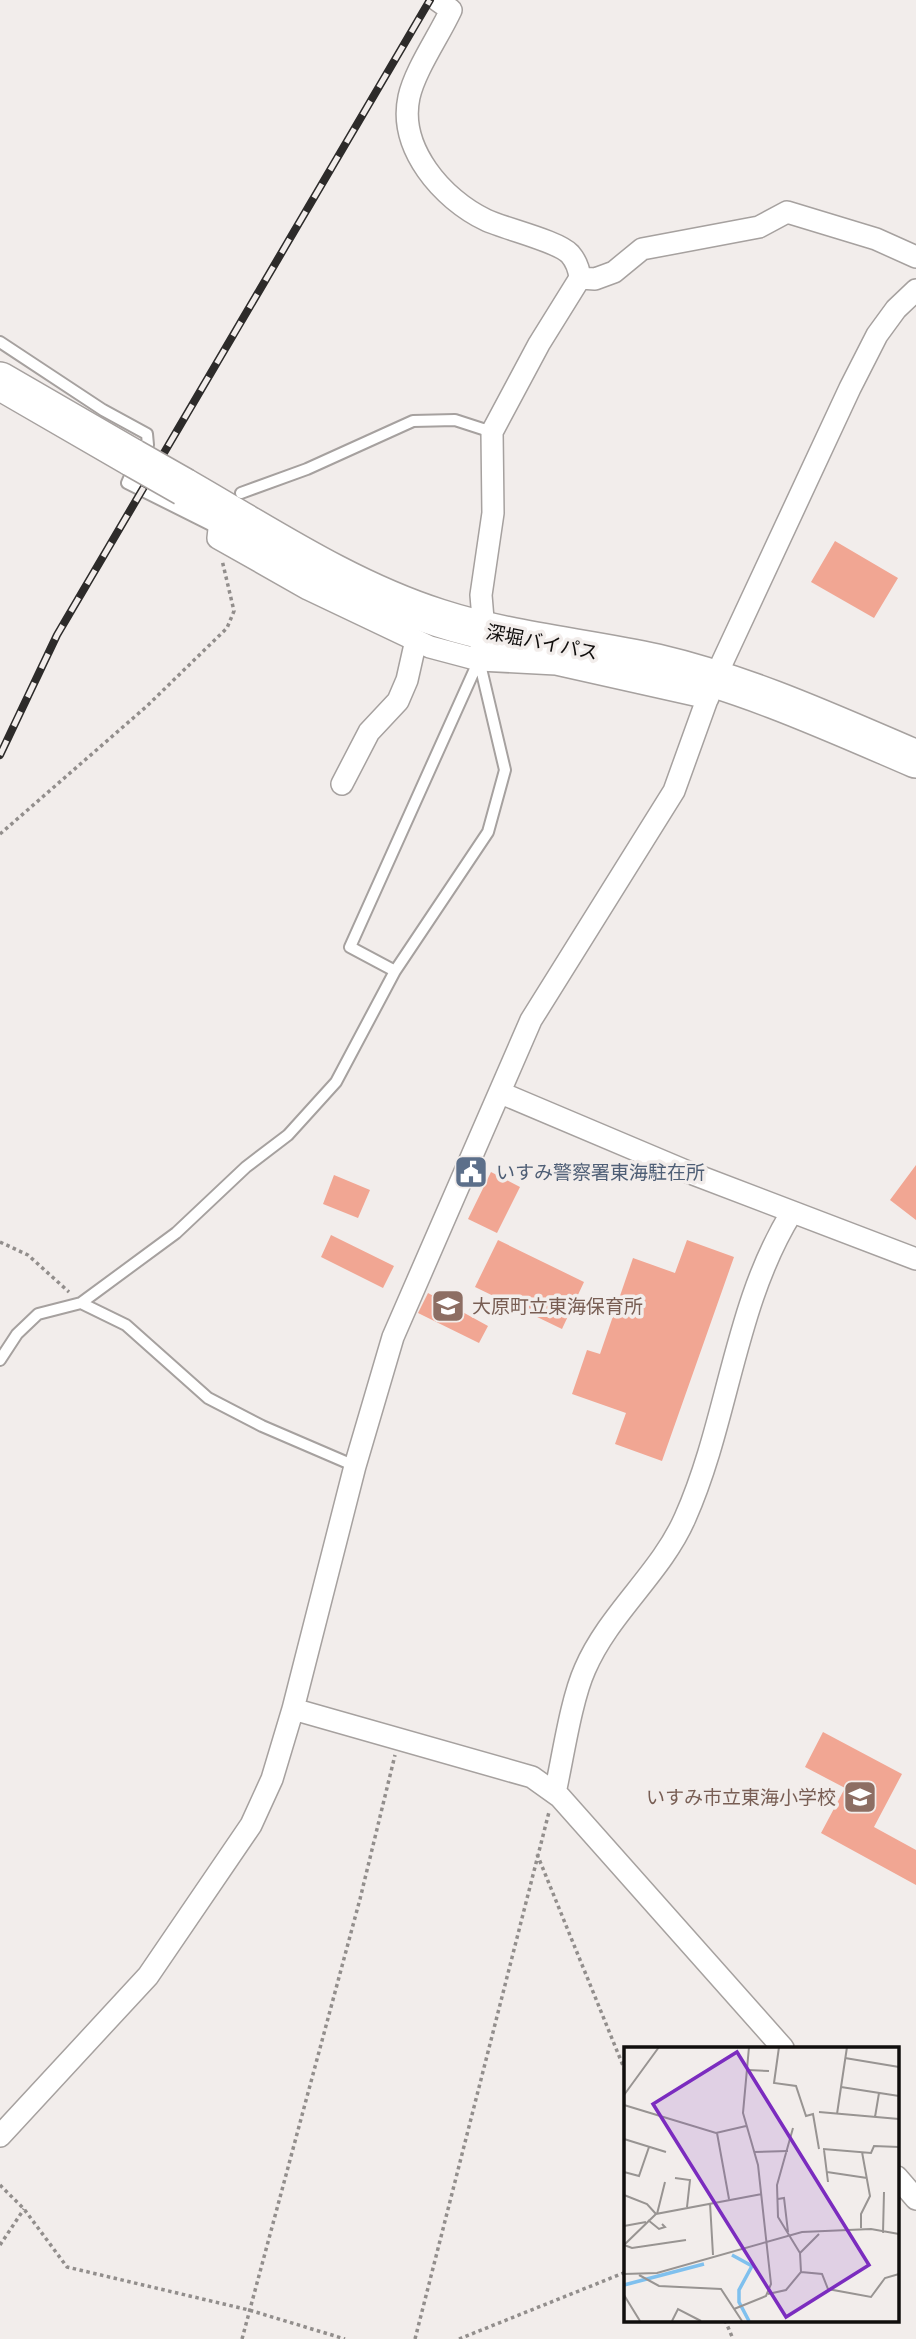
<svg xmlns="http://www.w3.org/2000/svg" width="916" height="2339" font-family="'Noto Sans','Noto Sans JP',sans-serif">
  <rect width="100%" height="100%" fill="#f2edeb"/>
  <path fill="#f1a693" d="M835 541 898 578 874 618 811 582Z
    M916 1165V1220L890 1200Z
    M491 1172 520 1187 497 1233 468 1219Z
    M334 1175 370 1190 358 1218 323 1204Z
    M331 1235 394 1266 383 1288 321 1257Z
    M498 1240 584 1282 562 1329 475 1287Z
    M687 1240 734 1257 662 1461 615 1444 626 1413 572 1394 587 1350 600 1354 633 1258 675 1273Z
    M428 1293 488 1326 479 1343 418 1313Z
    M823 1732 902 1774 874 1827 916 1850V1885L821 1833 845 1788 805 1767Z"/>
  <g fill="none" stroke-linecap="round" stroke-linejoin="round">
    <defs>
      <path id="lane" d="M0 342 103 410 147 434 148 445
        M130 476 127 483 219 529
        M241 493 307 469 413 421 455 420 492 432
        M395 971 350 947 479 660
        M81 1303 126 1325 208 1398 262 1426 355 1466
        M0 1360 17 1334 38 1314 81 1303 176 1233 246 1167 288 1135 336 1082 395 971 488 832 505 770 479 660"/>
      <path id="street" d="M437 0 451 10C439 36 415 70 409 97 398 148 442 199 486 220 505 229 558 241 570 254 576 261 579 269 580 278L539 344 492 432 493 513 481 595 484 631 479 660
        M580 278 595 279 614 272 642 249 759 227 787 212 876 239 916 257
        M219 529 218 538 308 589 430 647 479 660 556 664 708 698
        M342 784 369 732 398 701 407 680 416 640
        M501 1093 688 1172 916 1259
        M293 1709 532 1777 560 1797 783 2048
        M555 1793C563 1757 571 1700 585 1669 609 1613 661 1573 685 1518 729 1419 734 1305 792 1212
        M0 2136 148 1976 251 1825 272 1779 293 1709 355 1466 393 1337 531 1020 674 791 714 680 850 388 877 335 896 309 916 290
        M897 2177 916 2199"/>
      <path id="highway" d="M0 381 133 458
        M184 487C266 534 348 589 439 618 510 641 585 647 657 663 747 684 832 723 916 759"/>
    </defs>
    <use href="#lane" stroke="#a6a19f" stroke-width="14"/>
    <use href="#street" stroke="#a6a19f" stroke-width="24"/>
    <use href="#highway" stroke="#a6a19f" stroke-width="40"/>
    <path stroke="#928e8c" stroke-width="3.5" stroke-dasharray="3.5 3.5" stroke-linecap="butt" d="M0 834 147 706 227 628 234 611 222 560
      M0 1242 28 1255 69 1292
      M537 1854 626 2073
      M0 2185 24 2209 67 2267 249 2310 345 2339
      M0 2245 24 2209
      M725 2320 733 2339
      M242 2339 360 1899 395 1755
      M415 2339 549 1812
      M459 2339 626 2272"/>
    <use href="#lane" stroke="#fff" stroke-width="10"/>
    <use href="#street" stroke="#fff" stroke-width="21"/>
    <use href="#highway" stroke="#fff" stroke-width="37"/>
    <defs>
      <path id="rail" d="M0 755 57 635 430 0"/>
    </defs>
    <use href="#rail" stroke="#2d2b2a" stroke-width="8"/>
    <use href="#rail" stroke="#f2edeb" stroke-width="5" stroke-dasharray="16" stroke-linecap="butt"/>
    <defs>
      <path id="highway-bridge" d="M133 458 184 487"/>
    </defs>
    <use href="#highway-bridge" stroke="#a6a19f" stroke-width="40" stroke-linecap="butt"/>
    <use href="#highway-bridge" stroke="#fff" stroke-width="37"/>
  </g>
  <defs>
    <symbol id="civic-square" viewBox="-11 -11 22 22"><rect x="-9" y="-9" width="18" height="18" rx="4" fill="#5c6f8a" stroke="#f2edeb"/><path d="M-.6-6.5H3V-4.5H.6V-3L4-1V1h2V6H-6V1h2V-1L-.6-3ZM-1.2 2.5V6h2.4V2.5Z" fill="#fff"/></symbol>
    <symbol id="school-square" viewBox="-11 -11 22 22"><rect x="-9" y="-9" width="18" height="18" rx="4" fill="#8d6e63" stroke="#f2edeb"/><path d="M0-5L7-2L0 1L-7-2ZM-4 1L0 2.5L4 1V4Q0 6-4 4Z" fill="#fff"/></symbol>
  </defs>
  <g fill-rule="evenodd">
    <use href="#civic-square" x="452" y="1153" width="38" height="38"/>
    <use href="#school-square" x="429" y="1287" width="38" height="38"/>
    <use href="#school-square" x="841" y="1778" width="38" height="38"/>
  </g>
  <g text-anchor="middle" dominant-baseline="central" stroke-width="7" stroke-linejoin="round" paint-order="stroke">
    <g font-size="19" fill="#100e0d" stroke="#f2edeb">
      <text transform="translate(542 642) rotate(11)">深堀バイパス</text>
    </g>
    <g font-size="19" fill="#4e5e75" stroke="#f2edeb" text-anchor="start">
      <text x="496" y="1172">いすみ警察署東海駐在所</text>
    </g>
    <g font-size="19" fill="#785e54" stroke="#f2edeb" text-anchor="start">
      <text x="472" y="1306">大原町立東海保育所</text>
      <text x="836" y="1797" text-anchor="end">いすみ市立東海小学校</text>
    </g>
  </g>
  <g transform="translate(624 2047)">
    <rect width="275" height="275" fill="#f2edeb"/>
    <path fill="none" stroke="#7fc0ee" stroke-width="3.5" d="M108 208 128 219 115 243V255L125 274M0 238 80 217"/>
    <path fill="none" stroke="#989492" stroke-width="2" d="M155 0 150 36 172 39 182 69 189 67 195 102M221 11 275 20M124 23 145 24M217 40 275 49M0 48 35 0M0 58 92 86 122 79M195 65 275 72M213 67 223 0M251 70 255 46M93 86 105 152M0 92 42 105M199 102 247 106 250 99 275 100M200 103 204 135M130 105 164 104M0 125 15 129 25 100M203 125 243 131M51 131 66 133 63 160M0 148 23 157 32 167M154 152 160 151 164 185M86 156 89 208M33 167 41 135M24 173 35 182 41 180 38 177M0 179 22 175M237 181V167L246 149 238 105M259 186 260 145M0 198 32 167 138 147M0 198 8 201 62 193M176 206 195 187M177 225 198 227 204 242 247 250 261 231 275 227M0 227 33 226 178 185 247 182 275 187M15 228 35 239 97 242 118 274M144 247 162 243 177 225 176 206 154 170 153 138 169 81M0 248 16 274M110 262 142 249 147 237 134 118 119 66 125 0M48 274 54 262 77 274"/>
    <path fill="#7b2cbf" fill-opacity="0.15" stroke="#7b2cbf" stroke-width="3.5" d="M113 5 245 218 162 270 29 57Z"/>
    <rect width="275" height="275" fill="none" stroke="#100e0d" stroke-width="3.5"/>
  </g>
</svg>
